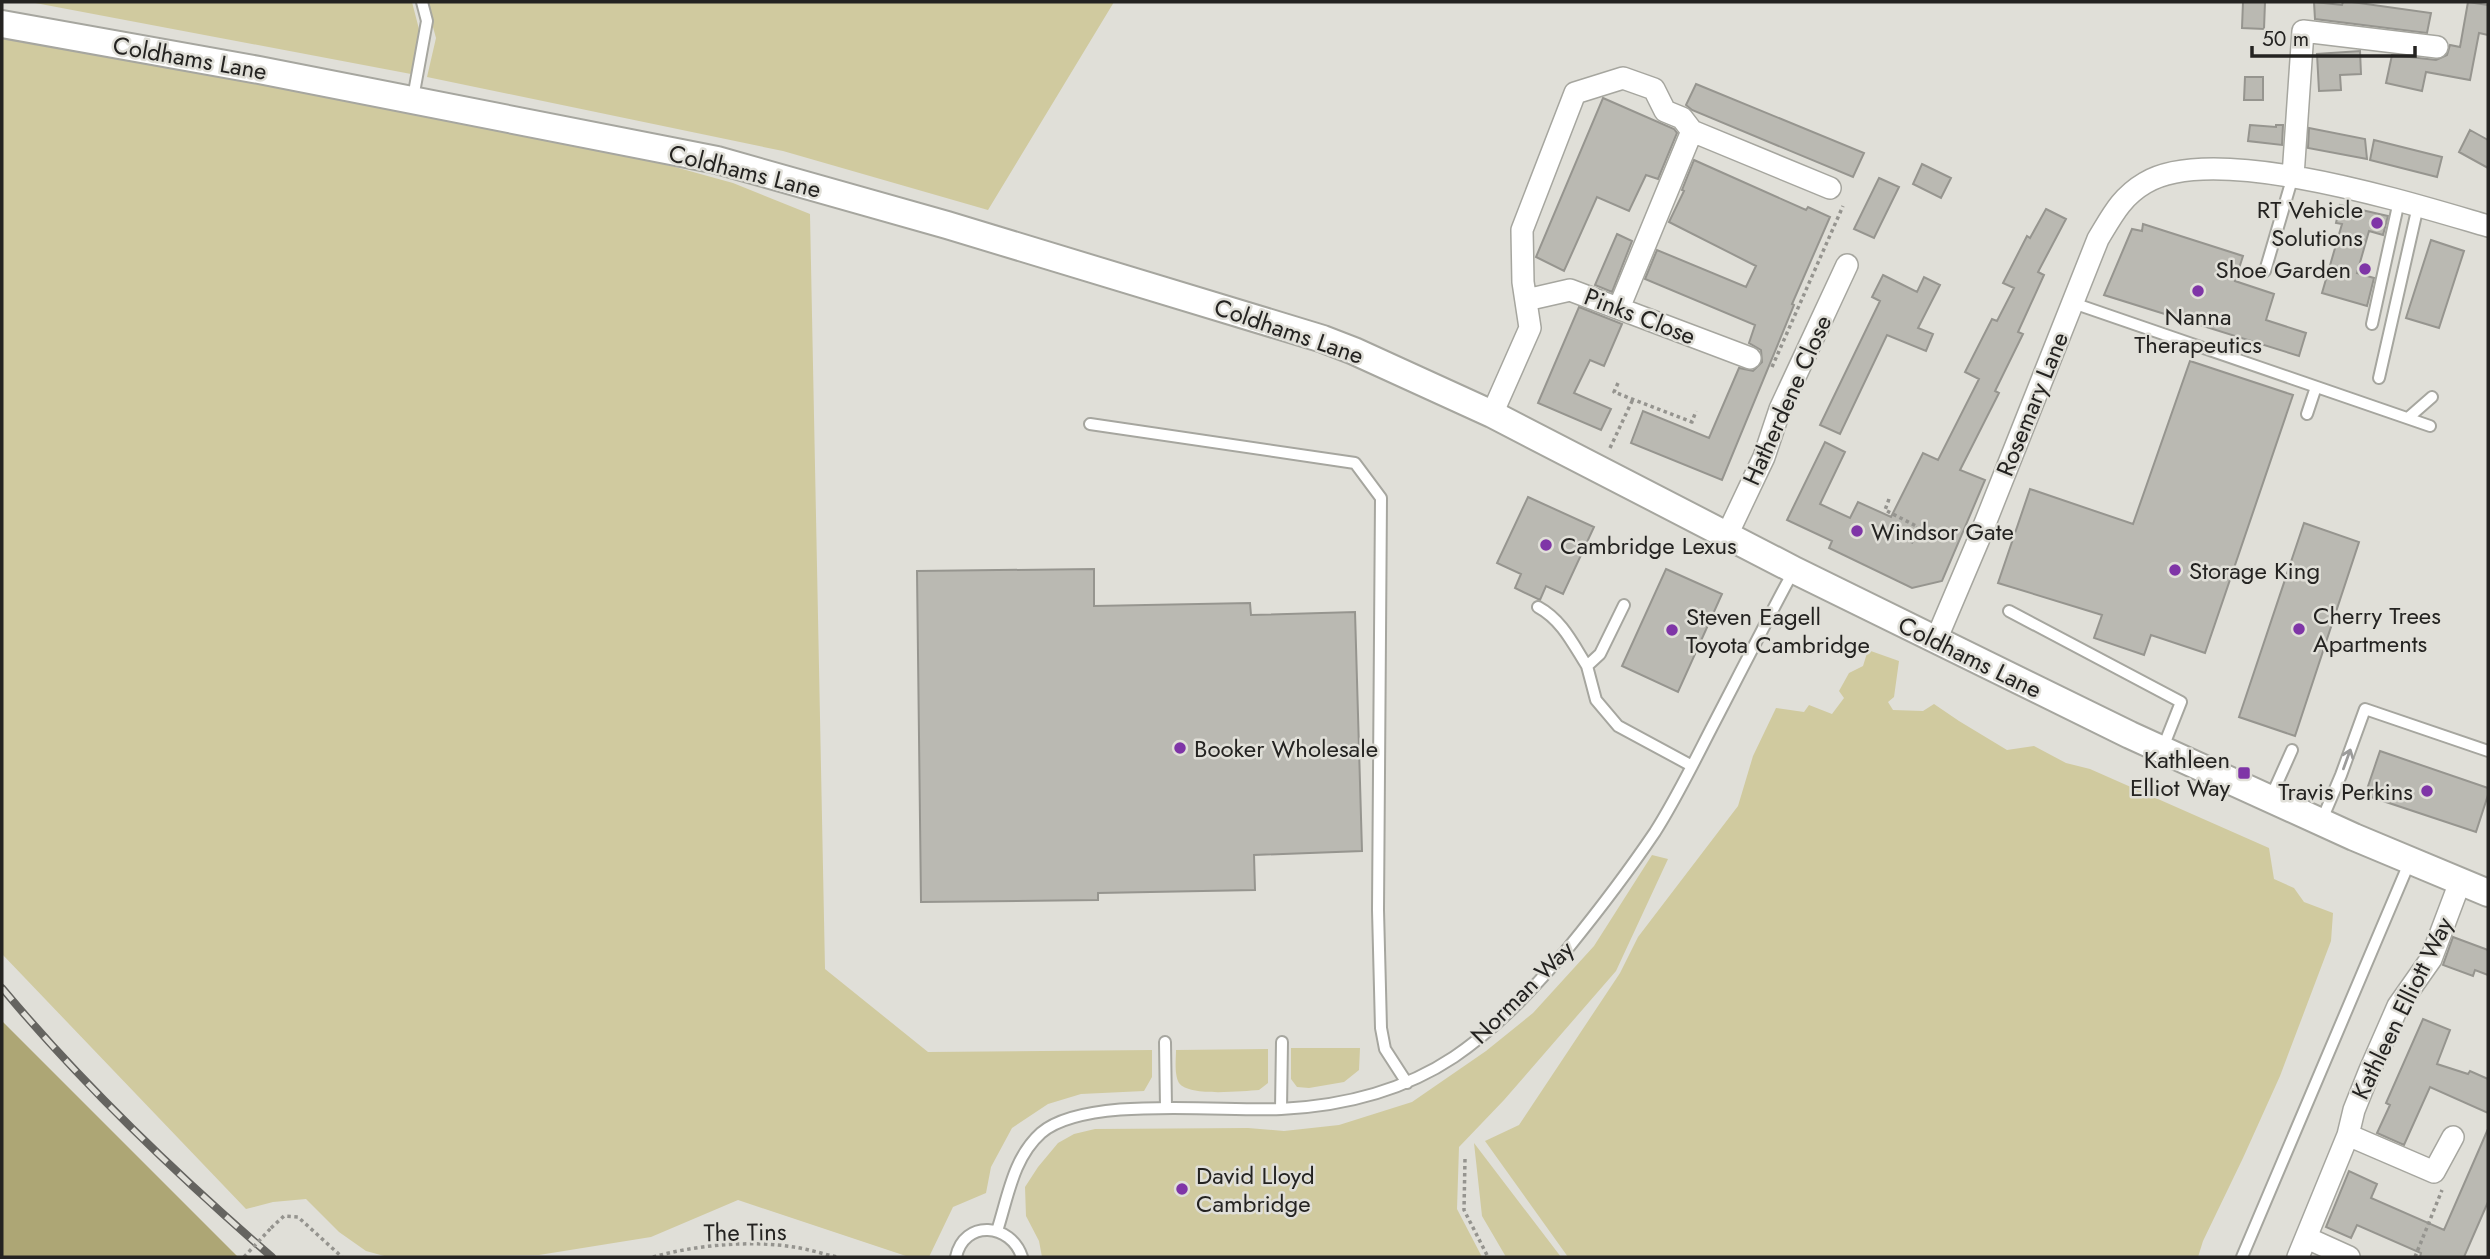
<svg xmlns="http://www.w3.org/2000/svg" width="2490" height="1259" font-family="Jost,sans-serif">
  <rect width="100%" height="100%" fill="#e0dfd8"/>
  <path fill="#d0ca9f" d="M30 2H412L420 33 411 74Z
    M426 2H1114L988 210 783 151 427 77 436 38Z
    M2 38 548 132 733 183 810 214 825 969 928 1052 1152 1050V1077L1144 1091 1081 1094 1048 1104 1012 1128 991 1167 986 1193 953 1207 929 1257H909L738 1200 651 1237 539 1255 388 1257 366 1251 339 1232 306 1199 273 1202 246 1209 2 954Z
    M1868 650 1899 661 1894 697 1888 702 1893 710 1923 711 1934 704 1959 721 2007 750 2034 746 2066 763 2090 769 2269 848 2274 879 2294 888 2304 902 2333 913 2331 941 2280 1076 2243 1158 2203 1241 2198 1257H1568L1485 1141 1519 1125 1620 973 1638 937 1738 806 1753 756 1776 708 1804 712 1809 705 1832 714 1844 698 1839 691 1849 673 1863 666Z
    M1652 855 1668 859 1616 971 1504 1100 1459 1147 1457 1209 1482 1257H1042L1039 1241 1026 1216 1025 1187 1038 1167 1058 1143 1074 1134 1095 1129 1248 1128 1284 1131 1339 1125 1412 1102 1486 1051 1533 1013 1594 946Z
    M1291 1048H1360L1359 1070 1344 1082 1309 1088 1297 1087 1291 1079Z
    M1268 1049V1083L1259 1090C1242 1091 1189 1097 1179 1083 1174 1074 1176 1059 1176 1050Z
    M1474 1143 1561 1257H1506L1482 1216Z"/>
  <path fill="#ada675" d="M2 1021 238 1257H2Z"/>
  <path fill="#bab9b2" stroke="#96958f" stroke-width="2" d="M2243 2H2265L2264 29 2242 28Z
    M2314 2 2342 5 2343 2H2352L2431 13 2427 33 2315 19Z
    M2468 2 2488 5V35L2479 33 2470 80 2426 72 2422 91 2386 83 2392 55 2436 60 2447 55 2450 45 2460 47Z
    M2360 51 2361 74 2340 75 2341 90 2319 91 2317 54Z
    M2245 77H2263V100H2244Z
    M1696 84 1864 153 1853 177 1692 110 1686 105Z
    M1603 98 1674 129 1677 133 1658 179 1646 175 1629 211 1597 197 1564 271 1536 257Z
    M2250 125 2276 127V125H2283L2282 145 2248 141Z
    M2309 128 2365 139 2367 159 2308 148Z
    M2470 130 2488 140V168L2459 152Z
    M2374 140 2442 157 2437 177 2370 160Z
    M1694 160 1806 210 1808 207 1830 217 1792 304 1794 305 1722 480 1631 443 1643 411 1709 438 1739 368 1753 371 1762 362 1761 350 1749 343 1755 325 1645 279 1657 250 1746 287 1756 266 1669 222 1684 191 1682 190Z
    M1922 164 1951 178 1941 198 1913 184Z
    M1879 178 1899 187 1874 238 1854 229Z
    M2340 205 2388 216 2383 235 2369 231 2357 273 2374 278 2367 306 2322 293 2342 224 2336 223Z
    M2046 209 2066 219 2038 272 2044 275 2018 332 2023 334 1995 391 1999 393 1960 470 1985 480 1942 581 1912 588 1829 548 1832 541 1787 520 1825 442 1845 452 1820 504 1850 518 1858 502 1891 517 1923 453 1938 460 1979 379 1965 372 1992 319 1997 321 2014 288 2003 283 2027 236 2030 238Z
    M2143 224 2243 256 2235 281 2274 294 2266 320 2306 333 2299 356 2104 295 2132 229 2142 231Z
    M1617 234 1632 241 1612 292 1595 285Z
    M2431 240 2464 251 2439 328 2406 318Z
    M1883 275 1917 292 1924 277 1940 285 1918 328 1933 334 1926 351 1887 335 1840 434 1820 425 1880 301 1872 297Z
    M1579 307 1622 324 1604 366 1590 360 1574 393 1611 409 1601 430 1538 403Z
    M2190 361 2293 395 2205 653 2151 635 2144 655 2094 638 2102 615 1998 583 2030 489 2133 524Z
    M1528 497 1594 527 1563 594 1546 586 1540 600 1515 588 1521 574 1497 563Z
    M2304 523 2359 542 2295 736 2239 717Z
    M1094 569V606L1250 603 1251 615 1355 612 1362 851 1254 855 1255 890 1098 893V900L921 902 917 571Z
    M1666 569 1722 594 1678 692 1622 666Z
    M2380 751 2488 788V795L2476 832 2365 795Z
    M2453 937 2488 950V975L2475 970 2473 976 2443 965Z
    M2423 1019 2450 1030 2437 1064 2468 1074 2470 1071 2488 1079V1113L2430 1087 2404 1145 2377 1133 2390 1105 2386 1103Z
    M2488 1129V1202L2464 1257H2420L2421 1253 2357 1225 2351 1238 2326 1227 2349 1171 2377 1184 2371 1198 2444 1230Z"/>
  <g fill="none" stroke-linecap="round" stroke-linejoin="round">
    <defs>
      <path id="service" d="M413 98 427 21 422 2
        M2265 271 2293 176
        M2073 303 2430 426
        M2372 324 2399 201
        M2379 378 2418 206
        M2307 414 2316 387
        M2408 418 2432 397
        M1090 424 1355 463 1381 498 1378 910 1381 1028 1385 1049 1407 1083
        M1624 605 1600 654 1587 666 1596 700 1618 726 1692 766
        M1538 607C1562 620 1573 644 1587 666
        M2009 611 2181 702 2162 750
        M2270 799 2292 750
        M2321 822 2341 775 2365 709 2488 751
        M1165 1042 1166 1108
        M1281 1109 1282 1042
        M997 1231C1008 1197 1013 1158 1041 1133 1085 1095 1222 1112 1281 1109 1342 1106 1403 1091 1454 1057 1498 1027 1535 987 1569 947 1599 910 1628 872 1655 832 1676 799 1694 762 1712 727 1739 675 1766 622 1794 570
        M956 1257C964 1219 1011 1223 1022 1257
        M2242 1257 2410 861"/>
      <path id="minor" d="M2293 176 2303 31 2437 47
        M1526 300 1570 290 1750 358
        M1619 308 1692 131 1830 188
        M1492 414 1530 328 1523 282 1522 230 1575 93 1623 78 1654 89 1665 111 1682 118 1692 131
        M1727 535 1764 457 1780 409 1847 265
        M1936 640 1978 541 2098 239C2112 216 2121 197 2145 183 2214 141 2412 204 2488 226
        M2348 1135 2434 1172 2453 1137
        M2307 1238 2349 1257
        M2298 1257 2348 1135 2354 1110 2370 1070 2398 1006 2431 959 2460 882"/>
      <path id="tertiary" d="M2 24 259 70 717 160 947 225 1323 339 1354 351 1492 414 1794 570 2130 735 2354 837 2488 893"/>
    </defs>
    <use href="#service" stroke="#a6a69f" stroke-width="14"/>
    <use href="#minor" stroke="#a6a69f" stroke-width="24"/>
    <use href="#tertiary" stroke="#a6a69f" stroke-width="30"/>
    <path stroke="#95948f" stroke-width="3.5" stroke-dasharray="3.5 3.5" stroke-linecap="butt" d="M1772 367 1843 206
      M1618 383 1614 392 1692 422 1696 411
      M1610 448 1633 399
      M1889 499 1885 510 1918 527 1910 546
      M1465 1159 1464 1210 1488 1257
      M271 1228 284 1216 298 1217 342 1257
      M653 1257C696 1245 750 1240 794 1247 808 1249 823 1254 837 1257
      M2415 1257 2442 1190"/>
    <use href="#service" stroke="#fff" stroke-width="10"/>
    <use href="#minor" stroke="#fff" stroke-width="21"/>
    <use href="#tertiary" stroke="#fff" stroke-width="26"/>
    <defs>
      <path id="rail" d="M2 988C83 1085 176 1174 272 1257"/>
    </defs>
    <use href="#rail" stroke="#656460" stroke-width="8"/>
    <use href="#rail" stroke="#e0dfd8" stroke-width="5" stroke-dasharray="16" stroke-linecap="butt"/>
    <path stroke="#95948f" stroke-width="3.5" stroke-dasharray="3.5 3.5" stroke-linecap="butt" d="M244 1257 271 1228"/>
  </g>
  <defs><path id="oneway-shaft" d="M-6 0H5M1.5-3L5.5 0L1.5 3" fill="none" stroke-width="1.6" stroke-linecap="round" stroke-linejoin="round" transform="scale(1.75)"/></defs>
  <use stroke="#9c9c9b" href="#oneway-shaft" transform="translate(2347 759) rotate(-70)"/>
  <g fill="#7f35a7" stroke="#e0dfd8" stroke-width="2.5">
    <circle cx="2377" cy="223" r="7"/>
    <circle cx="2365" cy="269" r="7"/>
    <circle cx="2198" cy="291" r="7"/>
    <circle cx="1857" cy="531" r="7"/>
    <circle cx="1546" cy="545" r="7"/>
    <circle cx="2175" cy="570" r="7"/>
    <circle cx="2299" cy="629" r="7"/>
    <circle cx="1672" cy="630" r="7"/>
    <circle cx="1180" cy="748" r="7"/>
    <rect x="2237" y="766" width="14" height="14" rx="3.5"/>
    <circle cx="2427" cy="791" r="7"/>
    <circle cx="1182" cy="1189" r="7"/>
  </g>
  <g text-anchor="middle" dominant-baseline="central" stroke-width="5" stroke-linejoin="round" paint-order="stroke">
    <g font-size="24" fill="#242321" stroke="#e0dfd8">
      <text transform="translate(190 58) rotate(10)">Coldhams Lane</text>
      <text transform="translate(745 171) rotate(14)">Coldhams Lane</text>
      <text transform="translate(1640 316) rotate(21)">Pinks Close</text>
      <text transform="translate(1289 331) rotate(19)">Coldhams Lane</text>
      <text transform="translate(1787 400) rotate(-66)">Hatherdene Close</text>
      <text transform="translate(2032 404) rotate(-68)">Rosemary Lane</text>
      <text transform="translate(1970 657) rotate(26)">Coldhams Lane</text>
      <text transform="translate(1522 992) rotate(-45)">Norman Way</text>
      <text transform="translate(2402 1008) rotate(-64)">Kathleen Elliott Way</text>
      <text transform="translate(745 1232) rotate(-1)">The Tins</text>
    </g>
    <g font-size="24" fill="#242321" stroke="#e0dfd8" text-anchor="start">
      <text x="2363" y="209" text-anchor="end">RT Vehicle<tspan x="2363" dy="28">Solutions</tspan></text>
      <text x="2351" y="269" text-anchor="end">Shoe Garden</text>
      <text x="2198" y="316" text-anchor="middle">Nanna<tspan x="2198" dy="28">Therapeutics</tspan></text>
      <text x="1871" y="531">Windsor Gate</text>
      <text x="1560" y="545">Cambridge Lexus</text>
      <text x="2189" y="570">Storage King</text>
      <text x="2313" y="615">Cherry Trees<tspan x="2313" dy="28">Apartments</tspan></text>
      <text x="1686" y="616">Steven Eagell<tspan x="1686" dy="28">Toyota Cambridge</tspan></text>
      <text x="1194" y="748">Booker Wholesale</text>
      <text x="2230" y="759" text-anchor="end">Kathleen<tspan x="2230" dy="28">Elliot Way</tspan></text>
      <text x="2413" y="791" text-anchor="end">Travis Perkins</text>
      <text x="1196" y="1175">David Lloyd<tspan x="1196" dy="28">Cambridge</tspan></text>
    </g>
  </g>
  <rect width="2490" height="1259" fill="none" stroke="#242321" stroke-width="7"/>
  <path d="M2252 46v10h163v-10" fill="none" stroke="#242321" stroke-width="3.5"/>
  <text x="2262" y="46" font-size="21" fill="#242321" stroke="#e0dfd8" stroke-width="5" paint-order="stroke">50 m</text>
</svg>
